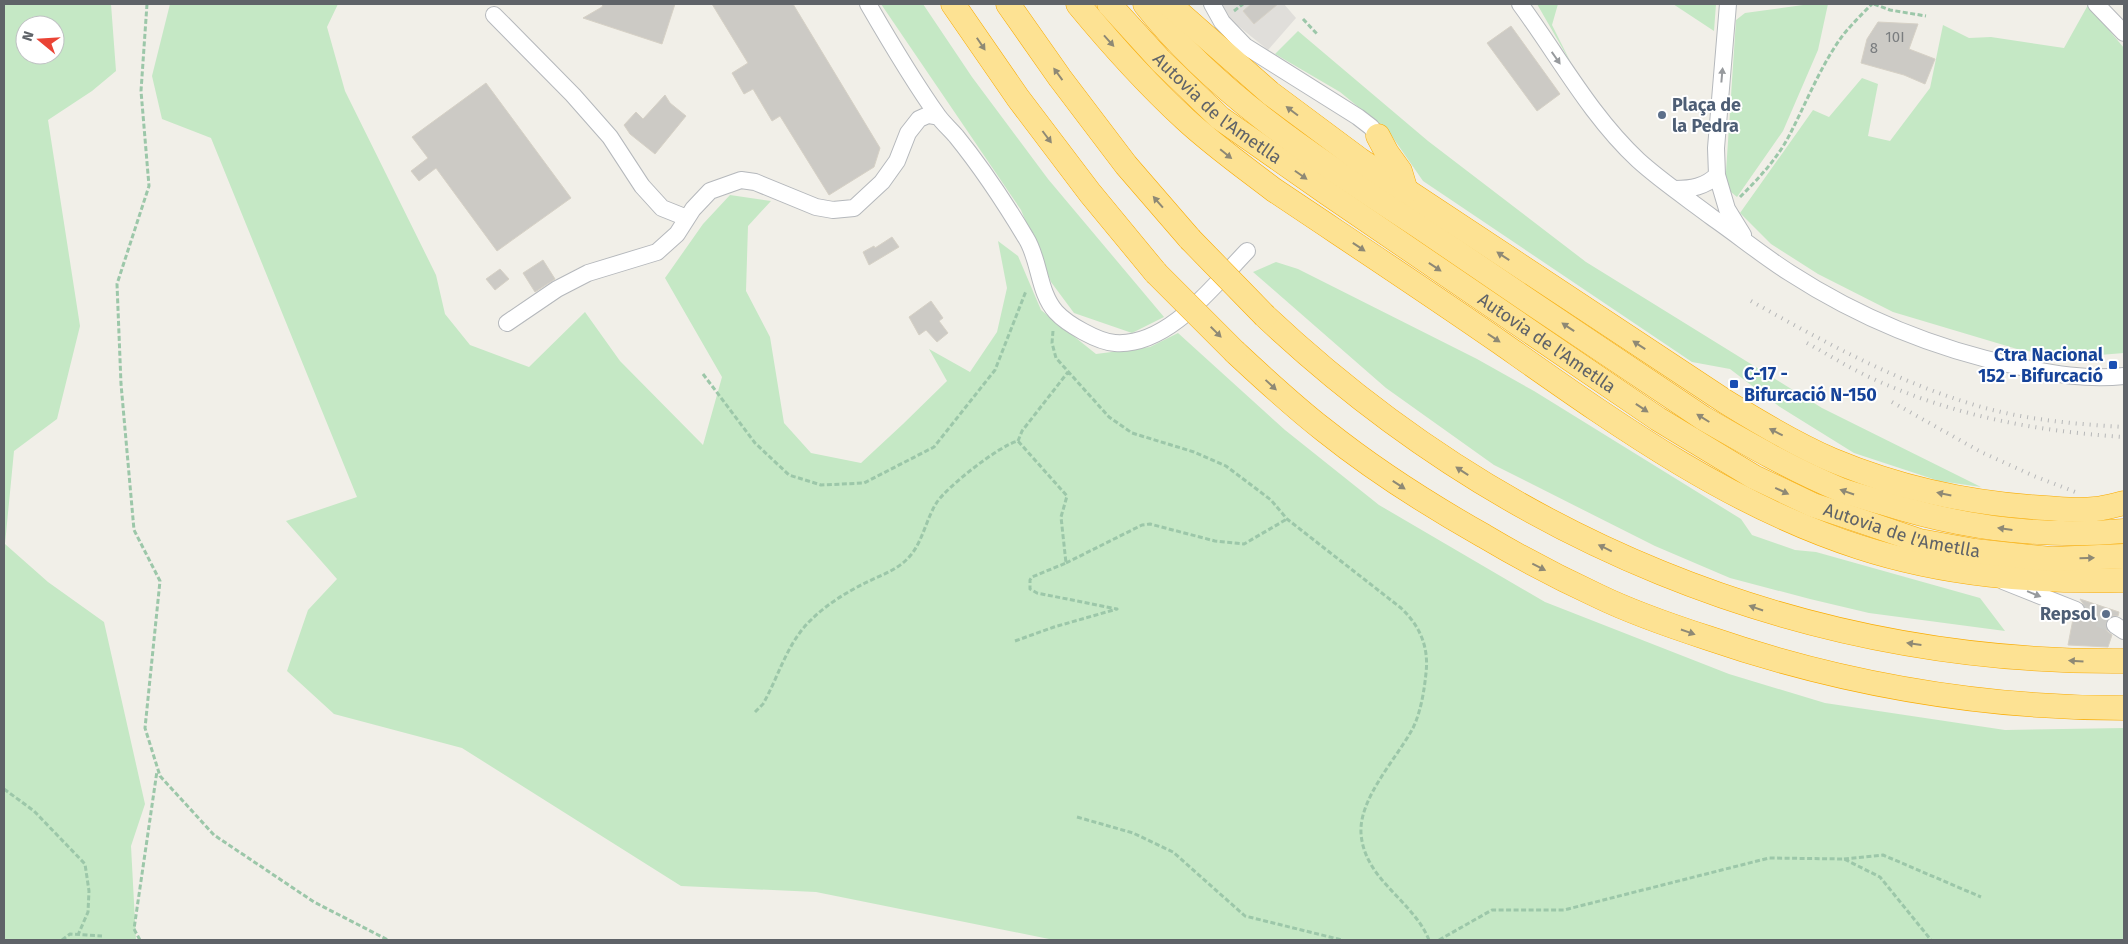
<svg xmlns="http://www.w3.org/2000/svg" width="2128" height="944" font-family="'Fira Sans',sans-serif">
  <rect width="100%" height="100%" fill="#f1efe8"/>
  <path fill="#e0deda" d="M1211 4H1284L1296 18 1268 50Z"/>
  <path fill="#c5e8c5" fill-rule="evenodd" d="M4 4H111L116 71 92 91 48 120 80 326 57 419 14 451 5 544 48 582 104 622 145 804 131 846 136 940H4ZM25 25H55V55H25Z
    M170 4H338L327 27 345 91 436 275 445 314 470 345 529 367 585 312 620 361 703 445 722 377 665 278 703 224 730 195 771 201 748 226 746 291 770 337 784 423 811 453 861 463 903 424 947 381 929 349 970 372 997 332 1007 288 998 241 1018 256 1041 310 1096 354 1150 347 1178 333 1285 430 1379 505 1545 602 1729 674 1825 703 2005 730 2124 728V940H1054L816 892 681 886 462 748 334 714 287 671 308 610 337 579 286 521 357 497 211 138 162 119 152 76Z
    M881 4H923L972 77 1048 179 1164 317 1132 333 1074 313 1051 282 1021 210Z
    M1537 4H1558L1552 25 1572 65Z
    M1673 4H1716L1714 31Z
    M1810 4H1828L1818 50 1783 131 1737 197 1725 187 1736 20 1745 13Z
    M2088 5 2124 48V353L2063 358 2017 349 1893 312 1818 274 1771 244 1740 213 1813 110 1829 117 1862 78 1878 84 1868 136 1890 141 1930 88 1943 25 1969 38 1991 37 2064 48Z
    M1298 31 1428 141 1586 262 1822 408 1981 487 1939 481 1854 453 1780 407 1730 369 1692 362 1423 181 1389 132 1340 92 1275 54Z
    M1276 262 1298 269 1477 359 1534 391 1741 519 1752 535 1795 550 1816 552 1980 598 2005 631 1869 613 1810 599 1730 578 1655 546 1494 465 1386 388 1253 272Z"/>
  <path fill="#cccac5" stroke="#d6d1c6" d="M603 4H675L662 44 583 18 602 7Z
    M712 4H793L880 148 874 167 829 195 780 116 772 121 753 89 744 94 732 73 748 63Z
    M1251 4H1278L1254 24 1243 11Z
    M1878 22 1918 24 1909 49 1935 59 1925 84 1904 75 1861 63 1867 39Z
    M1511 26 1560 94 1537 111 1487 43Z
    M486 83 571 198 497 251 436 168 419 181 411 171 428 158 412 137Z
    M665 95 670 103 686 116 655 154 630 134 624 125 636 112 643 119Z
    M892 237 899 247 869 265 863 252 874 246 875 248Z
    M543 260 555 279 535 292 523 273Z
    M500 269 509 279 495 290 486 279Z
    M931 301 943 318 939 321 948 333 937 342 926 330 919 335 909 317Z
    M2080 599 2119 612 2118 616H2111L2107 619 2105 624 2106 630 2112 635 2108 647 2068 645 2073 619 2082 618 2085 613 2086 608Z"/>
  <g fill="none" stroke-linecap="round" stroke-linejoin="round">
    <path stroke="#ccccc8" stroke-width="16" stroke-dasharray="16 8" stroke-linecap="butt" d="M2076 610 2115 625"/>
    <defs>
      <path id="minor" d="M868 4C890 42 913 81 938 116 943 123 950 129 956 136 982 168 1005 203 1026 238 1040 260 1038 292 1056 312 1067 324 1098 342 1115 343 1168 347 1214 285 1247 251
        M1212 4 1222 22 1245 46 1358 117 1371 127 1378 136
        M1520 4C1559 57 1590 115 1638 160 1661 181 1688 199 1713 218 1739 236 1763 256 1790 273 1858 317 1936 349 2016 366 2052 374 2087 380 2124 376
        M1728 4 1716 148 1717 175 1727 209 1743 235
        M2096 4 2124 33
        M494 15 573 95 610 137 642 186 662 208 687 218
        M1675 189C1691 189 1705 187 1717 175
        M507 323 557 289 588 273 657 252 677 234 693 209 710 191 741 180 755 182 816 207 833 210 854 208 882 182 897 161 908 133 919 119 928 115 939 117
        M2003 581 2076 610
        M2115 625 2124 631"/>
      <g id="highway">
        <path d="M953 4 1018 98 1090 193 1156 273"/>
        <path d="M1008 4 1060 78 1126 165 1190 239"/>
        <path d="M1078 4C1111 44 1146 83 1185 119 1213 145 1244 167 1274 190 1350 241 1426 291 1501 343 1612 421 1728 505 1859 547 1945 575 2034 582 2124 580"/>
        <path id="s1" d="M1109 4 1160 60 1220 118 1327 193 1658 419 1754 477 1813 505 1920 541 1975 551 2051 559 2124 556"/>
        <path d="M1145 4C1217 96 1320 161 1417 225 1512 290 1607 354 1703 418 1748 444 1793 470 1841 490 1855 495 1870 499 1884 503 1962 528 2043 538 2124 531"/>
        <path d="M1169 4 1270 93 1360 160 1726 402C1760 423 1795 444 1832 460 1899 488 1973 504 2046 508 2062 509 2078 511 2095 509 2105 508 2115 505 2124 503"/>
        <path d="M1378 136 1387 153 1400 171 1406 191"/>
        <path d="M1265 316C1501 538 1799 664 2124 661"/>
        <path d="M1235 352C1264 379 1293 406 1324 430 1374 470 1429 505 1484 536 1521 558 1559 578 1598 596 1633 613 1671 626 1708 638 1842 684 1983 708 2124 708"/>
      </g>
    </defs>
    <use href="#minor" stroke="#b5b8bc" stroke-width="18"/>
    <use href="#highway" stroke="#f9ab00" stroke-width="25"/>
    <path stroke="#9cc7a9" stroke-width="3" stroke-dasharray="5 2.5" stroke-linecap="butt" d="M147 4 141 91 149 186 117 284 121 384 134 530 160 581 145 728 160 776 214 835 314 902 388 940
      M1874 4 1890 10 1926 16
      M1234 11 1243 4
      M1303 19 1318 35
      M1740 197C1759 178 1778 158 1790 134 1807 101 1821 65 1843 35 1852 24 1862 14 1872 4
      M1053 331 1052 343 1056 358 1109 417 1132 433 1194 452 1226 466 1271 500 1287 519 1401 608C1420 626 1429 647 1426 673 1424 692 1421 711 1413 728 1397 758 1359 798 1361 833 1364 880 1413 900 1429 940
      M703 374 755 443 789 475 821 485 864 483 934 447 995 370 1026 291
      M1066 563 1142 525 1150 524 1215 541 1244 544 1287 519
      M1015 641 1054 627 1117 609 1037 593 1030 589V580L1032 577 1066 563 1061 517 1067 496 1018 441
      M755 712 763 704C779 676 787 642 812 619 826 605 847 592 865 583 881 575 898 570 910 556 923 541 926 519 937 502 948 486 1000 445 1018 441L1022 431 1068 372
      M4 789 34 811 85 864 89 891 88 912 78 935
      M1077 817 1133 833 1173 852 1245 916 1342 940
      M1844 859 1883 855 1981 897
      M62 940 70 934 102 936
      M140 940 134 929 157 771
      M1439 940 1492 910H1564L1769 858 1844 859 1880 877 1931 940"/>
    <use href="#minor" stroke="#fff" stroke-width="16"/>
    <use href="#highway" stroke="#fde293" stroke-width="24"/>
    <path stroke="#b6b7b8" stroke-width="4" stroke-dasharray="1 6" stroke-linecap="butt" d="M1751 301C1824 342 1897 382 1978 406 2026 420 2075 424 2124 427
      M1807 343C1827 354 1846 366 1867 376 1950 415 2033 431 2124 437
      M1892 402 1981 452 2034 476 2078 493"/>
    <defs>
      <path id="highway-bridge" d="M1190 239 1265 316
        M1156 273 1235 352"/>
    </defs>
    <use href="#highway-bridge" stroke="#f9ab00" stroke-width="25" stroke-linecap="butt"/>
    <use href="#highway-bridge" stroke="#fde293" stroke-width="24"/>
  </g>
  <defs><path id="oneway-solid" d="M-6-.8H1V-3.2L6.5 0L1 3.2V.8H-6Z" transform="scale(1.25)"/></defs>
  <g fill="#8e8975">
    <use href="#oneway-solid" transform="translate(1109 41) rotate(48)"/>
    <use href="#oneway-solid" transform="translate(981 44) rotate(56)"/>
    <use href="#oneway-solid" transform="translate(1058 74) rotate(-126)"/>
    <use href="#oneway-solid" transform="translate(1292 111) rotate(-143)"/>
    <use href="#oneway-solid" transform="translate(1047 137) rotate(53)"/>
    <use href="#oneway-solid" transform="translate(1226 154) rotate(39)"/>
    <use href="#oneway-solid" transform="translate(1301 175) rotate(35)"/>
    <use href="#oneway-solid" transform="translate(1158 202) rotate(-131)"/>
    <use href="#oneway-solid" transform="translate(1359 247) rotate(34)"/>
    <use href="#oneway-solid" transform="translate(1503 256) rotate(-147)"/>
    <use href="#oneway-solid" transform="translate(1435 267) rotate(34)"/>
    <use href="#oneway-solid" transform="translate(1568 327) rotate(-146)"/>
    <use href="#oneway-solid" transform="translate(1216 332) rotate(45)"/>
    <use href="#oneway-solid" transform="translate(1494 338) rotate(34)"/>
    <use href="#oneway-solid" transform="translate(1639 345) rotate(-147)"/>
    <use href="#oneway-solid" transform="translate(1271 385) rotate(43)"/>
    <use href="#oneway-solid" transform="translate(1642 408) rotate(34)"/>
    <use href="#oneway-solid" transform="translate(1703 418) rotate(-148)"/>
    <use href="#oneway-solid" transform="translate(1776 432) rotate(-153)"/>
    <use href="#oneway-solid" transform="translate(1462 471) rotate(-147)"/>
    <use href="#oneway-solid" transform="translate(1399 485) rotate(33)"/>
    <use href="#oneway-solid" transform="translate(1782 491) rotate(25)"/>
    <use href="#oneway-solid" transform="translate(1847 492) rotate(-161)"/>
    <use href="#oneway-solid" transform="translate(1944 494) rotate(-168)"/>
    <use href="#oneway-solid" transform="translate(2005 529) rotate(-172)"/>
    <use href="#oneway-solid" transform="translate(1605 548) rotate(-154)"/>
    <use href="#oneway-solid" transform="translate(2087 558) rotate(-2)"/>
    <use href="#oneway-solid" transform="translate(1539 567) rotate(27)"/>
    <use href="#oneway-solid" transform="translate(1756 608) rotate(-161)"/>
    <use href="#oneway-solid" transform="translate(1688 632) rotate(19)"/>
    <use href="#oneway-solid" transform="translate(1914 644) rotate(-172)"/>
    <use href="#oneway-solid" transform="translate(2076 661) rotate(-177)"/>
  </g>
  <g fill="#979a9d">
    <use href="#oneway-solid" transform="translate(1556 58) rotate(55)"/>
    <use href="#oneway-solid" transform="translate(1722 75) rotate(-85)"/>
    <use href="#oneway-solid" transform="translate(2034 594) rotate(22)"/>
  </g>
  <g fill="#5c6f8a" stroke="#fff" stroke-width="2">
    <circle cx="1662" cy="115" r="5"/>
    <circle cx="2106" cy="614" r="5"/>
  </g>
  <g fill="#1a4fb4" stroke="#fff" stroke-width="2">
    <rect x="2108" y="360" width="10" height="10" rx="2.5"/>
    <rect x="1729" y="379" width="10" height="10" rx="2.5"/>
  </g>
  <g text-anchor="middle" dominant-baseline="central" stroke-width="4" stroke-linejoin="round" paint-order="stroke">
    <g font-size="15" fill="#7a7d7f">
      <text x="1895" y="37">10I</text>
      <text x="1874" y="48">8</text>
    </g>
    <g font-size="18" font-weight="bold" fill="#4e5e75" stroke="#fff" text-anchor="start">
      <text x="1672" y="105">Plaça de<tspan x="1672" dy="21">la Pedra</tspan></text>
      <text x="2096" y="614" text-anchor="end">Repsol</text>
    </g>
    <g font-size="18" fill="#5f6368" stroke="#fff">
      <text stroke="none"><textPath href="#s1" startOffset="151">Autovia de l'Ametlla</textPath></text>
      <text stroke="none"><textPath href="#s1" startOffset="556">Autovia de l'Ametlla</textPath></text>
      <text stroke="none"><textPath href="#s1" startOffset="961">Autovia de l'Ametlla</textPath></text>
    </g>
    <g font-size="18" font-weight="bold" fill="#164399" stroke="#fff" text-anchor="end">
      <text x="2103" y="355">Ctra Nacional<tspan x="2103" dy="21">152 - Bifurcació</tspan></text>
      <text x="1744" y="374" text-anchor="start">C-17 -<tspan x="1744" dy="21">Bifurcació N-150</tspan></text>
    </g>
  </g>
  <rect width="2128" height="944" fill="none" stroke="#5f6368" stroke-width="10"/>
  <g transform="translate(40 40) rotate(288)"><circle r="24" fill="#ffffff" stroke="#bfc1c3"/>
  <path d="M0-4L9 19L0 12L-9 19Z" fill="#ea4335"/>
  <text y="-8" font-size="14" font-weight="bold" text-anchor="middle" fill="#5f6368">N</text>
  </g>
</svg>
